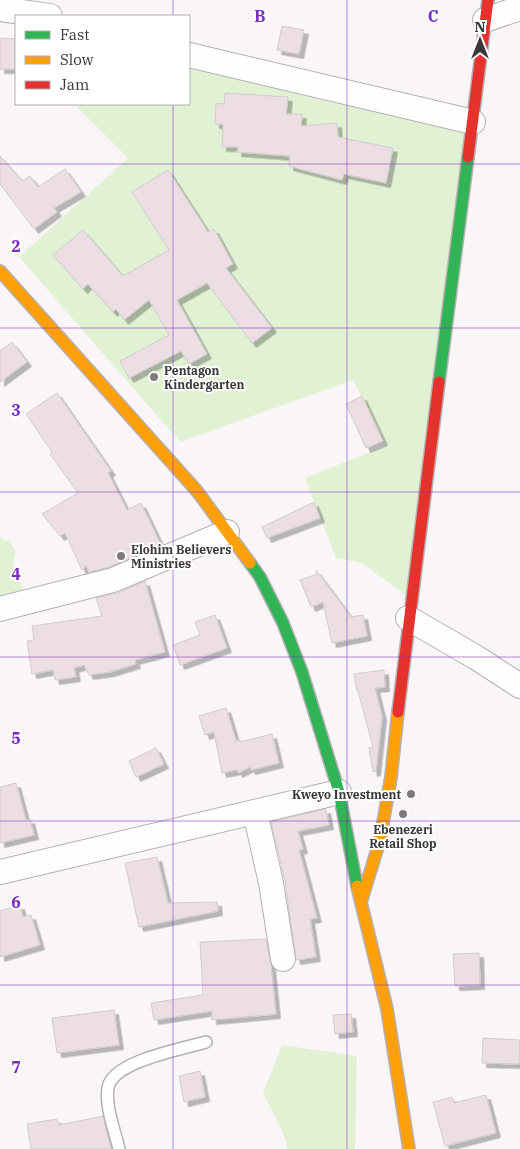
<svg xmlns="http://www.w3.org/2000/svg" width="520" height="1149" font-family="'IBM Plex Serif',serif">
  <defs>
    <filter id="shadow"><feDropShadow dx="4.5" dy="4.5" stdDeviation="0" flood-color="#0004"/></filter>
  </defs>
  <rect width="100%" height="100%" fill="#faf6f8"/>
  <path fill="#e1f2d4" d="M189 58 477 129 417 604 362 563 336 558 305 478 385 446 353 380 180 442 19 257 128 158 77 107 80 104H189Z
    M0 536 4 541 9 540 16 552 13 563 26 597 0 604Z
    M282 1045 357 1056 355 1149H288L282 1130 263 1093Z"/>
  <path fill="#eddee3" stroke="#d1ccce" filter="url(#shadow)" d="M282 26 304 30 299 54 277 50Z
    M0 38 16 39V69H0Z
    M225 93 288 97 286 114H302L301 126 337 123 338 137 393 148 386 183 344 174 342 180 289 166 290 156 237 152 238 147H222L223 124H215L216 103 224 104Z
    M0 156 22 181 30 176 38 187 65 169 81 192 54 208 57 212 34 229 0 184Z
    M168 170 208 232 214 229 233 264 226 268 272 328 252 343 207 283 177 300 207 354 189 364 181 351 129 378 120 361 169 335 149 300 124 320 116 309 113 312 88 284 83 289 53 255 83 230 123 276 169 250 132 192Z
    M12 342 27 362 0 382V351Z
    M57 393 111 471 108 473 127 510 141 503 161 545 109 567 89 572 86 565 82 570 65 533 60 536 42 514 78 493 50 454 52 452 26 414Z
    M362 396 383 441 366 448 346 404Z
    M314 502 320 518 267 538 262 527Z
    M316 570 351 617 363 615 367 636 332 643 323 602 311 607 300 580 317 574Z
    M145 581 165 652 135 660 136 664 110 672 89 675 84 665 74 668 76 677 55 680 53 670 32 674 27 641 34 640 32 626 102 616 96 598 118 593Z
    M215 615 227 648 180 665 173 645 200 635 195 622Z
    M384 670 385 687 375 688 382 716 376 771 373 772 369 748 373 747 358 691H357L354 674Z
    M226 708 236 741 240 740V742L272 734 279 763 251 770 250 767 238 773 237 770 222 773 214 732 205 735 199 716Z
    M156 748 164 764 136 777 129 761Z
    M16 783 26 820 30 819 34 835 0 843V787Z
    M326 809 329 825 298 831 303 849 299 850 317 918 310 919 316 957 296 960 285 881 271 822Z
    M157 857 168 903 217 902 218 911 139 927 125 863Z
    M20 905 23 917 31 915 40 945 0 957V911Z
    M266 939 271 966 276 1014 212 1020V1011L154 1020 151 1003 203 995 200 942Z
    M479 953 480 985 455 986 453 954Z
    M114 1010 119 1045 57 1053 52 1018Z
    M351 1014 353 1032 335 1034 333 1015Z
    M483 1038 520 1040 519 1064 482 1063Z
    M200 1071 205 1097 184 1102 179 1076Z
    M486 1095 496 1133 445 1146 433 1102 452 1097 454 1103Z
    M103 1116 111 1149H31L27 1124 57 1119 59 1125Z"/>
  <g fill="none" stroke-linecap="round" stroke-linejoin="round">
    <defs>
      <path id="lane" d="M119 1149C115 1131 105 1107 108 1088 112 1061 183 1049 206 1042"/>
      <path id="street" d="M0 9 50 16
        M485 20 520 8
        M189 55 473 122
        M0 609 113 580 227 532
        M408 618 477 658 520 686
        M255 812 271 883 283 959
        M0 872 339 792"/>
      <path id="fast" d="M439 382 468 157
        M250 563 260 577 283 623 302 672 339 792 357 886"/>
      <path id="slow" d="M0 271 197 491 250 563
        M357 886 387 1009 409 1149
        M362 899 380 840 391 777 398 712"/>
      <path id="jam" d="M468 157 488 0
        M398 712 439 382"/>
    </defs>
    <use href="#lane" stroke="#b5b0b2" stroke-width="14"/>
    <use href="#street" stroke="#b5b0b2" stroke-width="26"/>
    <use href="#fast" stroke="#b5b0b2" stroke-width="14"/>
    <use href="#slow" stroke="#b5b0b2" stroke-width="14"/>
    <use href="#jam" stroke="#b5b0b2" stroke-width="14"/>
    <use href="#lane" stroke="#fefefe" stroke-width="11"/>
    <use href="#street" stroke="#fefefe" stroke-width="24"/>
    <use href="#fast" stroke="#30b455" stroke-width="11"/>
    <use href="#slow" stroke="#ff9f0a" stroke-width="11"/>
    <use href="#jam" stroke="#e5322d" stroke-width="11"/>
  </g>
  <path fill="none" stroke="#7b2cbf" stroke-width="1" stroke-opacity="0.55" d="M173 0V16M347 0V1149M173 104V1149M0 164H520M0 328H520M0 492H520M0 657H520M0 821H520M0 985H520"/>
  <g fill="#7f797b" stroke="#fff" stroke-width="2">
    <circle cx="154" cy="377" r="5"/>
    <circle cx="121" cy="556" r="5"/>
    <circle cx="411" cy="794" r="5"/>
    <circle cx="403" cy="814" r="5"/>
  </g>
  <g text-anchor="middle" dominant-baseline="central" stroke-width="4" stroke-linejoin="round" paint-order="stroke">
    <g font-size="12" font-weight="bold" fill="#3d3638" stroke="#fff" text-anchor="start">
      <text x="164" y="370">Pentagon<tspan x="164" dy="14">Kindergarten</tspan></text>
      <text x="131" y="549">Elohim Believers<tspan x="131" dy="14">Ministries</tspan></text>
      <text x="401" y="794" text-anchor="end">Kweyo Investment</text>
      <text x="403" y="829" text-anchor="middle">Ebenezeri<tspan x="403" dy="14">Retail Shop</tspan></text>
    </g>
  </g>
  <g font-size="16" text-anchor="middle" font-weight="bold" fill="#7b2cbf" stroke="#fff" stroke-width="4" stroke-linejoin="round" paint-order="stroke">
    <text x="260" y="22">B</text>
    <text x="433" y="22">C</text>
    <text x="16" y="252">2</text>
    <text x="16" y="416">3</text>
    <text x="16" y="580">4</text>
    <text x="16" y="744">5</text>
    <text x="16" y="908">6</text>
    <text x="16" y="1073">7</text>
  </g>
  <rect x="15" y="15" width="175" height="90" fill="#ffffff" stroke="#b1afaf"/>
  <rect x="25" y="31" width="25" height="8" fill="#30b455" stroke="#b1afaf"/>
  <text x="60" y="40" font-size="15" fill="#3d3638">Fast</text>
  <rect x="25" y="56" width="25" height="8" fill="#ff9f0a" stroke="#b1afaf"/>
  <text x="60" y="65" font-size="15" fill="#3d3638">Slow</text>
  <rect x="25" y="81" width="25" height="8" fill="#e5322d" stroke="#b1afaf"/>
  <text x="60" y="90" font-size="15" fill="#3d3638">Jam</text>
  <g transform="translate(480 40)" stroke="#ffffff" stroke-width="4" paint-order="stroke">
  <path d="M0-4L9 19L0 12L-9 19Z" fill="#3d3638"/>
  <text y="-8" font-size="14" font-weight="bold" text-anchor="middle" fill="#3d3638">N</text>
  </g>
</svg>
